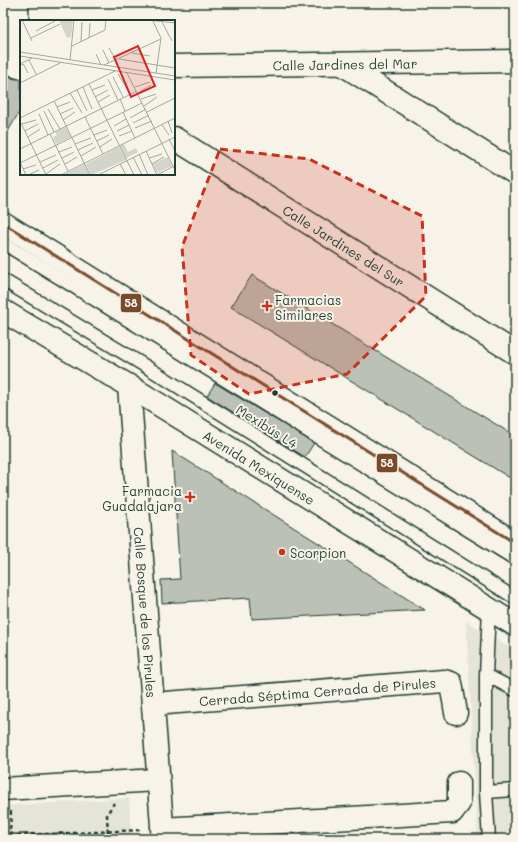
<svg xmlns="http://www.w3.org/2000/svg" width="518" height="842" font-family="Mali,sans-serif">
  <rect width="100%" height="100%" fill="#f7f3e8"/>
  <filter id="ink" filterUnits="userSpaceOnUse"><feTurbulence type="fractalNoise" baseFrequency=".025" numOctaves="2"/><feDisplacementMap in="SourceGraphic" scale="8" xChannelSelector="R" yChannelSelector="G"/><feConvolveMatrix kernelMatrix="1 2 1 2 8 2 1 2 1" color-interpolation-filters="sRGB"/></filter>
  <g filter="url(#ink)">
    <path fill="#e5e4d9" d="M466 621 515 651V839H478Z
      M129 798 132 839H3V806Z"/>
    <path fill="#bbc1b6" stroke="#1f3d34" d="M3 73H7L12 78 21 79V109L3 140Z
      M252 275 515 436V481L231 307Z
      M215 383 314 443 305 457 207 396Z
      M172 451 425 610 252 619 250 598 162 603 161 580 180 579Z"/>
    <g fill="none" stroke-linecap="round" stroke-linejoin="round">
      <defs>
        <path id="lane" d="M3 243 515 559
          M3 280 142 364 515 598
          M489 609 486 675 515 690
          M486 675V792L515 790
          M486 792 489 839"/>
        <g id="street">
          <path d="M17 3 18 67"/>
          <path d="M342 64 515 173"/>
          <path id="s1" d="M174 66 515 61"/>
          <path id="s2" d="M174 138 515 353"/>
          <path id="s3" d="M153 704 444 681 451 683 456 713"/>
          <path d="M3 789 157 780"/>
          <path d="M162 829 452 812 459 803V783"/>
        </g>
        <g id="secondary">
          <path d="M3 223 515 543"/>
          <path id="s4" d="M3 311 129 386 515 625"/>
          <path id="s5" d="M129 386 163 839"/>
        </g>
      </defs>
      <use href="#lane" stroke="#1f3d34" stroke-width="15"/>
      <use href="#street" stroke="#1f3d34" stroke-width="25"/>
      <use href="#secondary" stroke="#1f3d34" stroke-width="25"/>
      <path stroke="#1f3d34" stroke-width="2.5" stroke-dasharray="4 3" stroke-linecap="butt" d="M3 836 142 830
        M10 836 11 808
        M108 839 107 814 114 803"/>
      <use href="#lane" stroke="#f7f3e8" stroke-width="12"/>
      <use href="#street" stroke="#f7f3e8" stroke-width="22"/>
      <use href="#secondary" stroke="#f7f3e8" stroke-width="22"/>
      <defs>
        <path id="bus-1" d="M3 223 515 543"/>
      </defs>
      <use href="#bus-1" stroke="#f7f3e8" stroke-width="6"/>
      <use href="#bus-1" stroke="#7a4b2a" stroke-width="3"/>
    </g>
  </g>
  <path fill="#c8321e" fill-opacity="0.2" stroke="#c8321e" stroke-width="3" stroke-dasharray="8 5" stroke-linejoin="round" d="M220 149 309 159 422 216 426 296 347 374 249 394 191 355 182 247Z"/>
  <g fill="#c8321e" stroke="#f7f3e8" stroke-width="1.5">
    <path d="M265 300h4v4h4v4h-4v4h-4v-4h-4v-4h4z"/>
    <path d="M188 491h4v4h4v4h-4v4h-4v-4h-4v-4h4z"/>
    <circle cx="282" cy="552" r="4"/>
  </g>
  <circle fill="#1f3d34" stroke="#f7f3e8" stroke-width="1.5" cx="275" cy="393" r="3.5"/>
  <g text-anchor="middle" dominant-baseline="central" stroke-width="4" stroke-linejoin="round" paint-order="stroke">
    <g font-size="13" fill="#1f3d34" stroke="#f7f3e8">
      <text stroke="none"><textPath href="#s1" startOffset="171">Calle Jardines del Mar</textPath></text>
      <text stroke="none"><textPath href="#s2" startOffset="201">Calle Jardines del Sur</textPath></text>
      <text transform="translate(267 426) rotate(32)">Mexibús L4</text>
      <text stroke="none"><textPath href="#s4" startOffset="300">Avenida Mexiquense</textPath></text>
      <text stroke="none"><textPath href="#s5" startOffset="227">Calle Bosque de los Pirules</textPath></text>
      <text stroke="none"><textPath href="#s3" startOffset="165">Cerrada Séptima Cerrada de Pirules</textPath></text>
    </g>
    <g font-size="13" fill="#1f3d34" stroke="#f7f3e8" text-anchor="start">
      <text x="275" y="299">Farmacias<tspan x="275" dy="15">Similares</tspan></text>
      <text x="182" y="490" text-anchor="end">Farmacia<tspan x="182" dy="15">Guadalajara</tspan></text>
      <text x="290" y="552">Scorpion</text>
    </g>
  </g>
  <g transform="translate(20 20)">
    <rect width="155" height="155" fill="#f7f3e8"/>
    <path d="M39 0H53L51 17 47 18ZM46 107 51 117 36 124 33 117 37 115 35 112ZM104 124 108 132 116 128 118 132 106 138 100 126ZM99 127 106 140 71 155 66 144ZM148 137 152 146 137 153 133 144ZM65 144 70 155H43Z" fill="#d3d5ca"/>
    <path fill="none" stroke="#a1aaa0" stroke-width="1" d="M2 0 12 21M128 0 155 3M133 1 141 18 136 53M142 2 152 21M16 11 35 1M11 18 40 4M69 18 70 3M61 22 62 2M52 26 85 10 86 0M89 28 96 40M83 30 89 43M0 32 155 56M112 33 130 36M76 34 81 45M0 36 155 60M99 39 155 48M9 40 16 54M50 40 54 0M84 45 141 19M8 53 4 45 0 44 12 38M107 53 155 150M98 54 110 74M93 57 103 77M88 59 98 80M0 63 40 43M69 64 114 155M63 67 72 89M115 67 130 62M57 70 67 91M72 70 85 65M50 73 62 93M118 73 131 65M75 77 88 70M100 79 105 91M121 79 136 74M34 81 70 155M78 82 90 75M124 86 137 77M37 87 50 82M28 89 40 109M24 91 34 112M103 92 115 118M127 92 155 78M19 94 28 115M40 94 53 88M65 97 83 134M0 98 95 51M110 98 126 89M43 100 55 92M0 101 26 155M148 101 152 113M113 103 129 95M2 104 16 100M142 105 149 115M94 106 106 99M115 108 132 101M5 111 18 104M97 111 109 105M30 114 48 151M74 115 87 110M99 116 112 111M8 117 20 109M149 119 155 131M77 121 89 115M55 124 71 118M80 127 92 119M0 129 117 71M58 130 73 123M126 131 137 155 154 146M39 132 52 127M119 134 128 155M61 136 76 127M113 137 122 155M42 138 54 132M129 138 142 134M0 142 6 155M20 142 36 135M0 143 122 83M45 144 57 137M100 144 106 155M132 144 144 137M23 148 38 140M3 149 16 145M26 154 40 144M8 155 19 150M41 155 155 98M78 155 155 117"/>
    <path fill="#d62828" fill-opacity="0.15" stroke="#d62828" stroke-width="2" d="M118 26 135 66 111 77 94 37Z"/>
    <rect width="155" height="155" fill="none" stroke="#1f3d34" stroke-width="2"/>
  </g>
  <g stroke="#f7f3e8" stroke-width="1.5">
    <rect x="120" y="293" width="22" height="20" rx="4" fill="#7a4b2a"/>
    <rect x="376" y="453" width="22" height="20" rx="4" fill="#7a4b2a"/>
  </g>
  <g font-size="11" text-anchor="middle" font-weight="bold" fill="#fff">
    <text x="131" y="307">58</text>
    <text x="387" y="467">58</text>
  </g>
  <rect width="518" height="842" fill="none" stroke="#f7f3e8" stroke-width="16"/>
  <rect x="8" y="8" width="502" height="826" fill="none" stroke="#1f3d34" stroke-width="1.5" filter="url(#ink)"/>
</svg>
